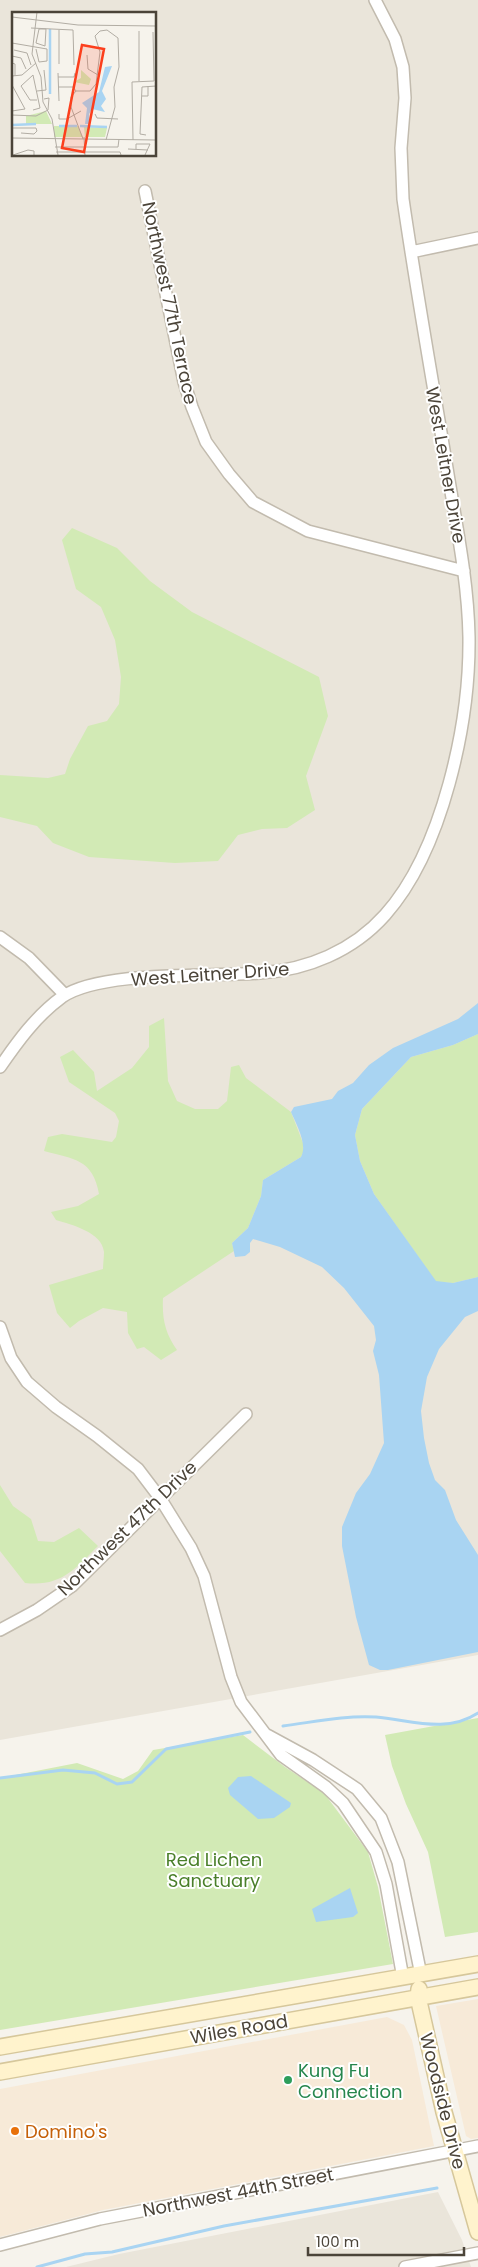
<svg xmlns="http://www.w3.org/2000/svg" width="478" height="2267" font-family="Poppins,sans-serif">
  <rect width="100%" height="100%" fill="#f6f3ec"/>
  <path fill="#eae5da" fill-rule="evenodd" d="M0 0H478V1655L0 1740ZM14 14H155V155H14Z
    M438 2192 462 2240 471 2267H66L119 2254Z"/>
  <path fill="#f7ead8" d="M478 1999V2138L471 2139 466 2136 436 2006Z
    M387 2017 404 2025 412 2040 434 2146 103 2210 0 2237V2089Z"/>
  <path fill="#d2eab5" d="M72 528 117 548 150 581 192 612 319 677 328 716 306 776 315 810 287 828 262 829 238 835 218 861 175 863 89 857 53 843 37 826 0 817V775L48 778 65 774 70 759 88 726 107 721 119 704 121 677 115 640 101 607 76 589 62 540Z
    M164 1018 168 1081 177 1101 195 1109H218L227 1101 231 1067 239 1065 246 1078 291 1112 303 1143 304 1151 301 1157 263 1180 261 1196 248 1228 232 1243 234 1251 163 1298C162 1319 165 1333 177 1350L161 1360 144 1347 137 1349 128 1333 127 1312 103 1308 79 1321 70 1328 57 1313 49 1285 103 1269C103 1263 104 1258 104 1252 102 1232 72 1225 56 1220L51 1212 78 1206 99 1194C93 1159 74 1159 44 1151L48 1137 62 1134 112 1142 116 1137 119 1121 115 1113 69 1082 60 1057 73 1050 94 1072 97 1091 132 1068 149 1047V1026Z
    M478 1034V1277L453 1283 436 1282 374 1194 360 1161 355 1135 362 1109 411 1057 453 1045Z
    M0 1485 13 1506 31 1519 38 1541 54 1542 79 1528 98 1546C75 1569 61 1587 25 1583L0 1551Z
    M478 1718V1932L445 1937 428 1852 406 1804 392 1766 385 1735Z
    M243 1735 285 1767 324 1793 368 1852 378 1887 393 1964 0 2030V1778L77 1763 123 1779 138 1771 153 1750Z"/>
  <path fill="#a9d4f2" d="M478 1003V1034L453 1045 411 1057 362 1109 355 1135 360 1161 374 1194 436 1281 453 1283 478 1277V1311L465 1317 439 1349 427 1377 421 1411 424 1438 429 1463 435 1480 445 1490 456 1520 478 1555V1652L388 1670H380L369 1665 356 1617 342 1546V1527L356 1493 370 1474 384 1443 379 1375 373 1351 376 1340 374 1326 344 1288 322 1267 280 1247 253 1239 250 1243V1252L245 1256 235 1257 232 1243 248 1228 261 1196 263 1180 301 1157C308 1144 296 1124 291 1112L294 1107 332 1099 338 1091 353 1083 369 1065 393 1048 458 1019Z
    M251 1776 291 1803 290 1807 274 1818 258 1819 230 1795 228 1788 238 1777Z
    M350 1888 358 1913 353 1917 316 1922 312 1909Z"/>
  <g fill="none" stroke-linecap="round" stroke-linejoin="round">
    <path stroke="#a9d4f2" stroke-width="3" d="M283 1726C314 1722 345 1715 376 1717 411 1720 446 1734 478 1713
      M0 1778 63 1770 95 1773 117 1784 132 1782 166 1749 250 1732
      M37 2267 85 2254 112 2252 224 2226 437 2188"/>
    <defs>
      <path id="street" d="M145 191 184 382 192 407 206 442 229 474 253 502 308 531 464 571
        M411 252 478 238
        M0 937 29 958 65 995
        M0 1067C18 1041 36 1016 62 997 101 970 211 977 260 973 307 970 353 951 385 915 443 850 470 722 469 637 468 580 456 524 447 468 432 378 416 289 403 199L401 148 405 98 403 67 395 39 375 0
        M0 1327 11 1358 27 1382 56 1407 97 1436 138 1469 160 1498 191 1548 204 1576 231 1677 241 1702 281 1755 326 1787 343 1803 376 1852 386 1884 403 1978
        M0 1630 37 1610 72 1586 246 1414
        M267 1735 313 1760 357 1789 381 1818 398 1862 421 1975
        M0 2245 100 2219 478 2146
        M405 2267 478 2253"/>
      <path id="secondary" d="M419 1989 418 1997 444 2112 478 2232
        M0 2047 478 1964
        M0 2072 478 1987"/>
    </defs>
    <use href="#street" stroke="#c2bbae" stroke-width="14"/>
    <use href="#secondary" stroke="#d6c79b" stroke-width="18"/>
    <use href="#street" stroke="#fff" stroke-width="11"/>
    <use href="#secondary" stroke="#fff3cd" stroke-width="15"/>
  </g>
  <circle fill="#2e9e5b" stroke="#fff" stroke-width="2" cx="288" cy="2080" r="5"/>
  <circle fill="#e8710a" stroke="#fff" stroke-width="2" cx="15" cy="2131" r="5"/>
  <g text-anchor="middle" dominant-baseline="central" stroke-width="4" stroke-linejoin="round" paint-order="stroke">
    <g font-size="18" fill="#4b4439" stroke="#fff">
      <text transform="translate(170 303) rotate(78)">Northwest 77th Terrace</text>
      <text transform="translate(446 465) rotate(80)">West Leitner Drive</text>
      <text transform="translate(210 974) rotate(-4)">West Leitner Drive</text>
      <text transform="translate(127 1528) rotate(-44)">Northwest 47th Drive</text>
      <text transform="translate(239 2029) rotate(-10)">Wiles Road</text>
      <text transform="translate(443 2101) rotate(76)">Woodside Drive</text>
      <text transform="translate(238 2192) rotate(-11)">Northwest 44th Street</text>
    </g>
    <g font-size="18" fill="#4a7f2a" stroke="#fff">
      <text x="214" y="1859">Red Lichen<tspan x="214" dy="21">Sanctuary</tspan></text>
    </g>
    <g font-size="18" fill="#27864d" stroke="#fff" text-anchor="start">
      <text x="298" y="2070">Kung Fu<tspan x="298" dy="21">Connection</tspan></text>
    </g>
    <g font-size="18" fill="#c56008" stroke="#fff" text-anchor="start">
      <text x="25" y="2131">Domino's</text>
    </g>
  </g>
  <g transform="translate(12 12)">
    <rect width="144" height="144" fill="#f6f3ec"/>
    <path d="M69 58 79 67 77 73 62 70 69 66ZM34 99 40 112H14V104ZM42 114H66L71 125H42ZM72 115 95 116 93 125H73Z" fill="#d2eab5"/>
    <path d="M100 54 90 79 94 87 89 94 93 100 80 97 77 102 78 112H73L75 96 70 91 87 80 93 55Z" fill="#a9d4f2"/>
    <path fill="none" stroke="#a9d4f2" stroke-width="2.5" d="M38 17V82M0 113 24 112M47 114H65M68 114 95 115"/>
    <path fill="none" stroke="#b2ada4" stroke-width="1" d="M25 0 20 42 29 65 31 90 40 107 46 143M0 5 66 13 144 14M19 16 61 18 62 53M27 17H34L33 34 24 31ZM47 18V52M127 19V69M0 31 35 37V49L27 50 24 37M2 38 15 41 19 53M75 43 76 57 86 63M0 44 9 46 14 57M0 51 3 52V64M46 61 47 89M0 64 10 63 24 51M46 65H62L63 61M0 73 13 97 0 99M47 75H61L64 79M25 79 34 78 32 58M130 84H136V74M32 87 37 86 36 98M21 98 28 96 21 63 9 74 18 88H25M47 102V107H55L69 99M83 102 85 106 106 107M0 103 24 104 36 98M0 116H24L25 119M9 121 22 122 25 119M134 123 128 122 130 75 144 74M72 125 73 143M0 126 144 128M71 127 59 95V85L64 79H78L84 72 88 40 83 24 88 19 95 18 106 26 107 55 102 75 103 95 94 128M121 128 120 70 142 69 141 20M43 135H106L107 127M116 137 136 138M124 137V132H138L133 143M44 140H108L109 143M1 143 16 138 22 139V143"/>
    <path fill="#fc3f1d" fill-opacity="0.15" stroke="#fc3f1d" stroke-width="2.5" d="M70 33 92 37 72 140 50 136Z"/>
    <rect width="144" height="144" fill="none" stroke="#4b4439" stroke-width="2.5"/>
  </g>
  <path d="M308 2247v8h156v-8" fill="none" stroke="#4b4439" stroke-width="2.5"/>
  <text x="316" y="2247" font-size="15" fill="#4b4439" stroke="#ffffff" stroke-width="4" paint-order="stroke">100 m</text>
</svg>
